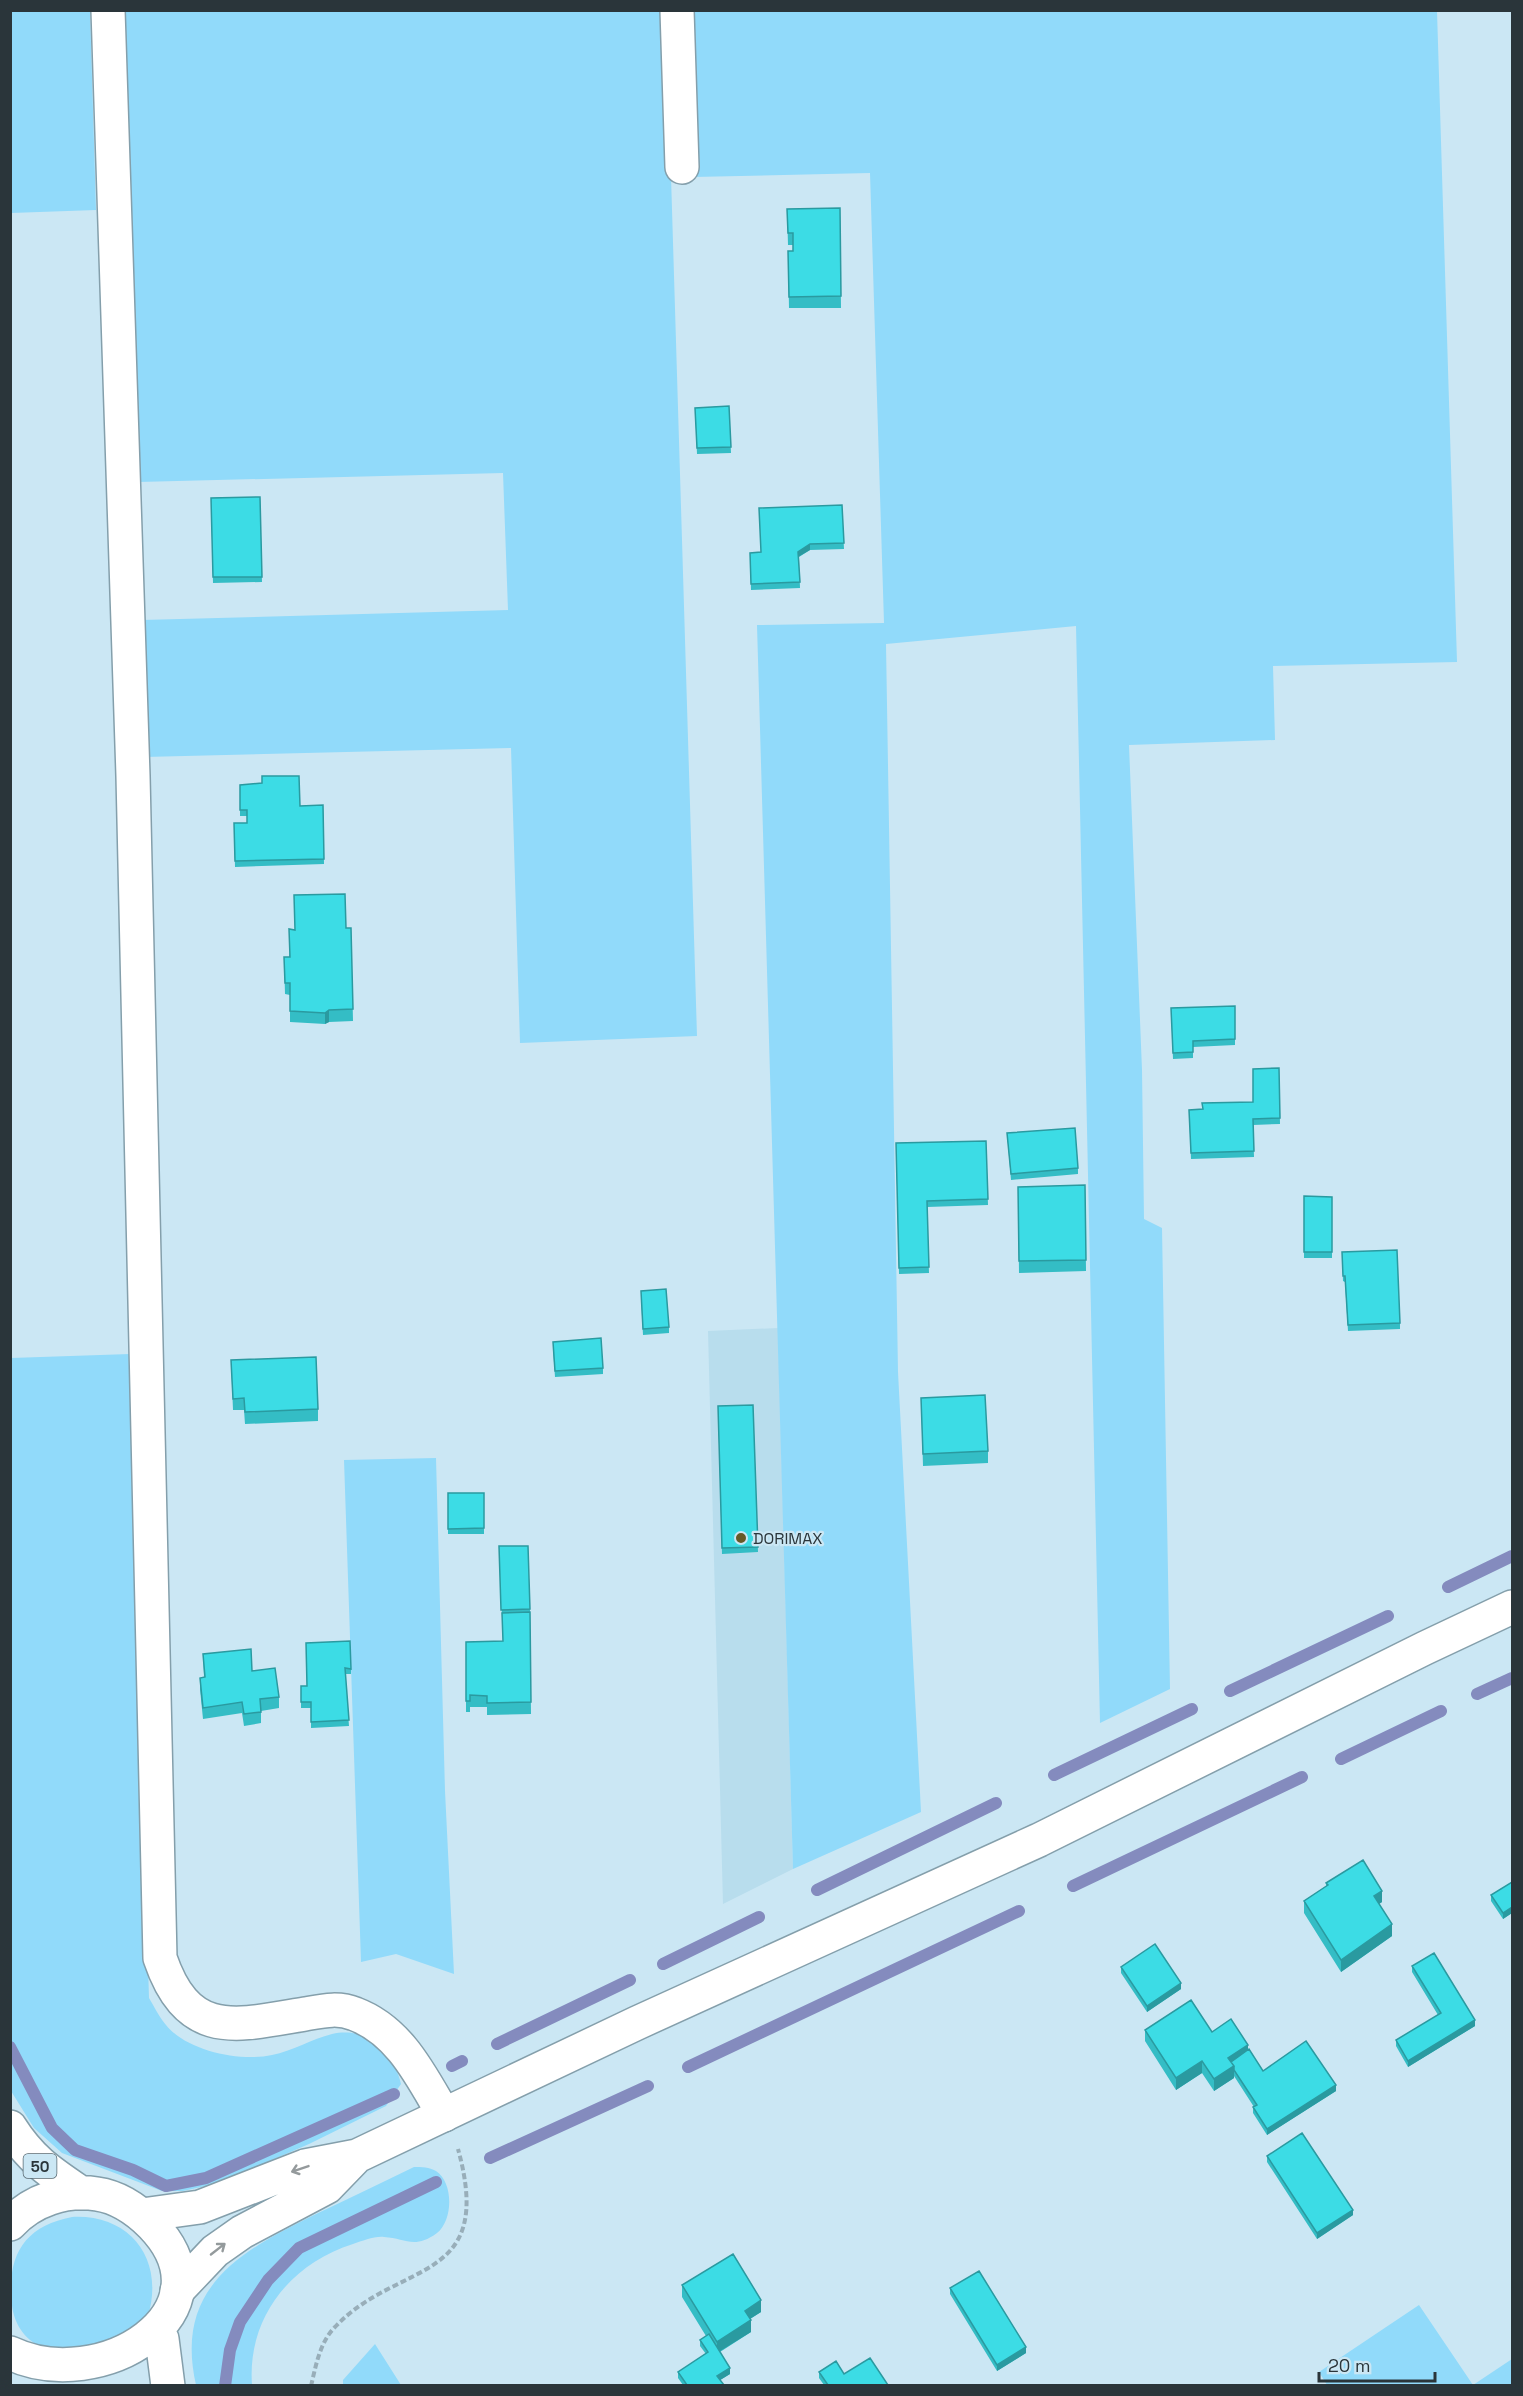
<svg xmlns="http://www.w3.org/2000/svg" width="1523" height="2396" font-family="'Space Grotesk',sans-serif">
  <rect width="100%" height="100%" fill="#cbe7f4"/>
  <path fill="#b8dded" d="M778 1328 793 1869 723 1904 708 1331Z"/>
  <path fill="#91dafa" d="M10 11H90L96 210 11 213Z
    M125 11H666L697 1036 520 1043 511 748 144 757 142 620 508 610 503 473 138 482Z
    M689 11H1437L1457 662 1273 666 1275 740 1129 745 1142 1070 1144 1219 1162 1228 1170 1689 1100 1723 1076 626 886 644 898 1372 921 1812 793 1869 757 625 884 623 870 173 693 177Z
    M130 1354 149 1998C154 2006 159 2017 166 2025 187 2051 240 2062 272 2055 292 2051 312 2039 332 2034 368 2026 394 2052 401 2084L386 2106 309 2144 219 2183 183 2191H162L62 2153 34 2128 11 2091V1358Z
    M436 1458 445 1791 454 1974 396 1954 361 1962 344 1460Z
    M414 2167C422 2167 429 2167 436 2171 454 2183 453 2220 437 2233 414 2250 405 2238 384 2237 374 2236 363 2241 353 2244 290 2264 247 2318 252 2385H196C174 2288 239 2252 314 2215 348 2199 381 2183 414 2167Z
    M72 2217C130 2214 165 2259 148 2316L92 2360C77 2356 41 2350 30 2340 15 2327 11 2310 11 2291 10 2249 30 2225 72 2217Z
    M1419 2305 1473 2385 1512 2359V2385H1327L1319 2372Z
    M375 2344 401 2385H343V2380Z"/>
  <g fill="none" stroke-linecap="round" stroke-linejoin="round">
    <path stroke="#848bbe" stroke-width="12" d="M1448 1587 1512 1556
      M1230 1691 1388 1616
      M1477 1694 1512 1678
      M1341 1759 1441 1711
      M1054 1775 1192 1709
      M1073 1886 1302 1777
      M817 1890 996 1803
      M663 1964 759 1917
      M497 2044 630 1980
      M10 2047 52 2128 75 2150 133 2170 166 2186 206 2178 394 2094
      M452 2066 462 2061
      M688 2067 1019 1911
      M490 2158 648 2086
      M225 2386 230 2350 240 2322 268 2280 299 2248 436 2182"/>
    <defs>
      <path id="minor" d="M108 10 133 776 160 1958C188 2040 234 2026 305 2014 322 2011 338 2007 355 2014 400 2031 421 2076 444 2115
        M677 10 682 167"/>
      <path id="tertiary" d="M142 2215 200 2207 305 2166 357 2156 637 2023 1039 1840 1425 1648 1512 1607
        M177 2291 215 2251 242 2232 327 2187 357 2156"/>
      <path id="primary" d="M10 2127C31 2160 50 2172 81 2193
        M10 2224C32 2200 66 2189 97 2194 118 2197 137 2210 152 2225 236 2312 100 2396 10 2353
        M162 2339 168 2386"/>
    </defs>
    <use href="#minor" stroke="#849fab" stroke-width="36"/>
    <use href="#tertiary" stroke="#849fab" stroke-width="36"/>
    <use href="#primary" stroke="#849fab" stroke-width="36"/>
    <path stroke="#98aeb9" stroke-width="4" stroke-dasharray="6 3" stroke-linecap="butt" d="M311 2386C316 2365 320 2342 335 2327 399 2259 496 2286 458 2149"/>
    <use href="#minor" stroke="#fff" stroke-width="33"/>
    <use href="#tertiary" stroke="#fff" stroke-width="33"/>
    <use href="#primary" stroke="#fff" stroke-width="33"/>
  </g>
  <path fill="#34bdc5" d="M840 208 841 308H789L788 251H793V245H788L787 209Z
    M729 406 731 453 697 454 695 408Z
    M260 497 262 582 213 583 211 498Z
    M842 505 844 549 810 550 799 557 800 588 751 590 750 553 761 552Z
    M240 785 300 806 323 805 324 864 235 867 234 823H247V816H240Z
    M351 928 353 1021 329 1022 325 1024 290 1022V995L285 994 284 957H289L294 930Z
    M1235 1006V1045L1193 1047V1058L1173 1059 1171 1008Z
    M1279 1068 1280 1124 1253 1125 1254 1157 1191 1159 1189 1110 1202 1109 1253 1102Z
    M1007 1133 1078 1168V1174L1011 1180Z
    M986 1141 988 1205 927 1207 929 1273 899 1274 896 1143Z
    M1085 1185 1086 1271 1019 1273 1018 1187Z
    M1304 1196 1332 1197V1258H1304Z
    M1342 1252 1400 1323V1329L1348 1331 1345 1282 1343 1281Z
    M641 1297 669 1327V1333L643 1335Z
    M553 1348 603 1368V1374L555 1377Z
    M231 1360 318 1409V1421L245 1424 244 1410H233Z
    M921 1398 988 1451V1463L923 1466Z
    M753 1405 758 1552 722 1554 718 1406Z
    M448 1493H484V1534H448Z
    M499 1546 530 1609 531 1714 487 1715V1707H470V1712H466V1642L503 1641Z
    M306 1643 351 1669V1674H345L349 1726 311 1728V1708H301V1686H307Z
    M203 1654 252 1671 279 1697V1708L261 1711V1723L244 1726 242 1713 203 1719 200 1689V1678L204 1677Z
    M1512 1882V1913L1503 1919 1491 1901V1895Z
    M1326 1883 1382 1902 1379 1904 1392 1936 1341 1972 1304 1913V1901L1326 1886Z
    M1412 1966 1475 2026 1408 2067 1396 2046V2040L1438 2015 1412 1972Z
    M1121 1967 1181 1989 1147 2012 1121 1973Z
    M1145 2030 1212 2032 1248 2050 1263 2071 1336 2091 1267 2135 1253 2113V2107H1254L1234 2076V2078L1214 2091 1202 2073 1176 2090 1145 2041Z
    M1267 2156 1353 2215 1317 2239 1267 2162Z
    M682 2285 761 2312 750 2319 751 2332 720 2352 730 2374 720 2380 724 2385H683L678 2378V2372L706 2354 700 2346V2340L706 2336 682 2297Z
    M950 2288 1026 2353 997 2371 950 2294Z
    M819 2372 844 2374 888 2385H824L819 2378Z"/>
  <path fill="#2a9aa0" d="M810 544V550L798 557V552Z
    M329 1010V1022L325 1024V1013Z
    M1382 1891V1902L1374 1907V1896Z
    M1512 1907V1913L1503 1919V1913Z
    M1392 1924V1936L1341 1972V1960Z
    M1181 1983V1989L1147 2012V2006Z
    M1475 2020V2026L1408 2067V2061Z
    M1248 2045V2056L1229 2063 1228 2058Z
    M1202 2061V2073L1176 2090V2078Z
    M1234 2066V2078L1214 2091V2079Z
    M1336 2085V2091L1267 2135V2129Z
    M1353 2210V2215L1317 2239V2233Z
    M761 2300V2312L745 2322V2311Z
    M751 2320V2332L717 2353V2342Z
    M1026 2347V2353L997 2371V2365Z
    M730 2368V2374L717 2382V2376Z"/>
  <path fill="#3cdce5" stroke="#2a9aa0" stroke-width="1.5" d="M840 208 841 296 789 297 788 251H793V233H788L787 209Z
    M729 406 731 447 697 448 695 408Z
    M260 497 262 577H213L211 498Z
    M842 505 844 543 810 544 798 552 800 582 751 584 750 553 761 552 759 508Z
    M262 776H299L300 806 323 805 324 859 235 861 234 823H247V810H240V785L262 783Z
    M345 894 346 928H351L353 1009 329 1010 325 1013 290 1011V983H285L284 957H290L289 929 295 930 294 895Z
    M1235 1006V1039L1193 1041V1052L1173 1053 1171 1008Z
    M1279 1068 1280 1118 1253 1119 1254 1151 1191 1153 1189 1110 1203 1109 1202 1103 1253 1102V1069Z
    M1075 1128 1078 1168 1011 1174 1007 1133Z
    M986 1141 988 1199 927 1201 929 1267 899 1268 896 1143Z
    M1085 1185 1086 1260 1019 1261 1018 1187Z
    M1304 1196 1332 1197V1252H1304Z
    M1397 1250 1400 1323 1348 1325 1345 1276H1343L1342 1252Z
    M666 1289 669 1327 643 1329 641 1291Z
    M601 1338 603 1368 555 1371 553 1342Z
    M316 1357 318 1409 245 1412 244 1398 233 1399 231 1360Z
    M985 1395 988 1451 923 1454 921 1398Z
    M753 1405 758 1547 722 1548 718 1406Z
    M448 1493H484V1528L448 1529Z
    M499 1546H528L530 1609 501 1610Z
    M530 1612 531 1702 487 1703V1696L470 1695V1701H466V1642L503 1641 502 1613Z
    M350 1641 351 1669 345 1668 349 1720 311 1722V1702H301V1686H307L306 1643Z
    M251 1649 252 1671 275 1668 279 1697 260 1699 261 1712 244 1714 242 1702 203 1708 200 1678 205 1677 203 1654Z
    M1363 1860 1382 1891 1374 1896 1392 1924 1341 1960 1304 1901 1328 1885 1326 1883Z
    M1512 1882V1907L1503 1913 1491 1895Z
    M1155 1944 1181 1983 1147 2006 1121 1967Z
    M1434 1953 1475 2020 1408 2061 1396 2040 1441 2013 1412 1966Z
    M1191 2000 1212 2032 1231 2019 1248 2045 1228 2058 1234 2066 1214 2079 1202 2061 1176 2078 1145 2030Z
    M1306 2041 1336 2085 1267 2129 1253 2107 1257 2105 1234 2070V2066L1231 2062 1249 2049 1263 2071Z
    M1302 2133 1353 2210 1317 2233 1267 2156Z
    M733 2254 761 2300 745 2311 751 2320 717 2342 682 2285Z
    M979 2271 1026 2347 997 2365 950 2288Z
    M709 2334 730 2368 717 2376 724 2385H687L678 2372 708 2352 700 2340Z
    M870 2358 888 2385H828L819 2372 836 2361 844 2374Z"/>
  <defs><path id="oneway-shaft" d="M-6 0H5M1.5-3L5.5 0L1.5 3" fill="none" stroke-width="1.6" stroke-linecap="round" stroke-linejoin="round" transform="scale(1.5)"/></defs>
  <g stroke="#949a9c">
    <use href="#oneway-shaft" transform="translate(300 2169) rotate(161)"/>
    <use href="#oneway-shaft" transform="translate(218 2249) rotate(-38)"/>
  </g>
  <circle fill="#665a27" stroke="#cbe7f4" stroke-width="2" cx="741" cy="1538" r="6"/>
  <g text-anchor="middle" dominant-baseline="central" stroke-width="4.5" stroke-linejoin="round" paint-order="stroke">
    <rect fill="#cbe7f4" stroke="#5a6a72" stroke-width="1.5" x="23.5" y="2154" width="33" height="24" rx="4.5"/>
    <g font-size="15" font-weight="bold" fill="#2a353a">
      <text x="40" y="2166">50</text>
    </g>
    <g font-size="16" fill="#2a353a" stroke="#cbe7f4" text-anchor="start">
      <text x="753" y="1538">DORIMAX</text>
    </g>
  </g>
  <rect width="1523" height="2396" fill="none" stroke="#2a353a" stroke-width="24"/>
  <path d="M1319 2372v9h116v-9" fill="none" stroke="#2a353a" stroke-width="3"/>
  <text x="1328" y="2372" font-size="18" fill="#2a353a" stroke="#cbe7f4" stroke-width="4.5" paint-order="stroke">20 m</text>
</svg>
